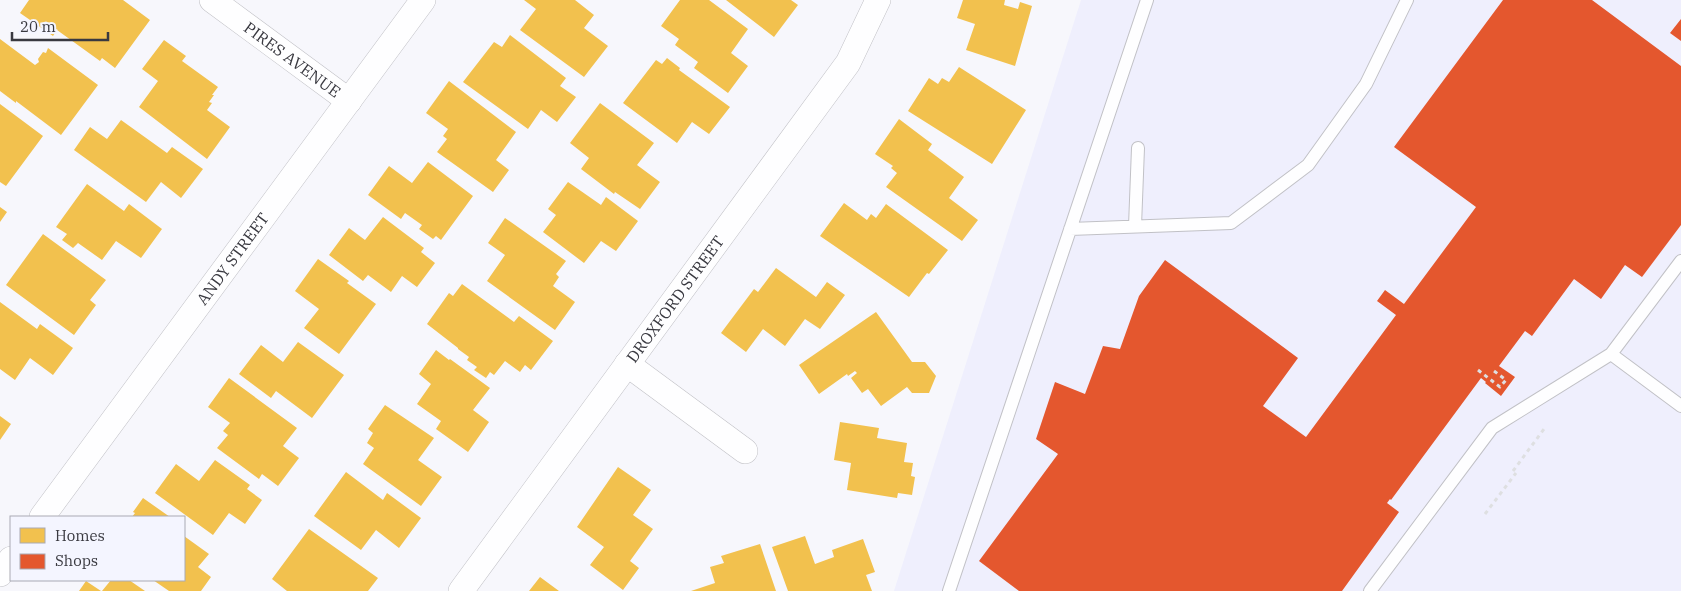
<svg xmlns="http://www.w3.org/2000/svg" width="1681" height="591" font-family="'IBM Plex Serif',serif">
  <rect width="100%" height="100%" fill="#f7f7fc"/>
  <path fill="#efeffd" d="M1081 0H1681V591H894Z"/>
  <path fill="#f2c14e" d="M29 0H123L150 20 115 68 102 58 100 61 57 30 53 36 20 13Z
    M524 0H575L594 15 584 28 608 46 584 77 520 30 536 9Z
    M680 0H709L748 29 731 53 748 66 728 93 694 68 698 62 675 45 679 39 661 26Z
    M726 0H791L798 5 774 37Z
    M963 0H1005L1004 5 1018 9 1020 2 1032 6 1015 66 966 50 975 24 957 18Z
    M510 35 566 78 560 86 576 97 557 122 541 110 528 129 463 82 494 42 502 47Z
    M0 39 35 65 39 62 38 59 43 52 46 53 48 48 98 85 61 135 16 101V103L0 91Z
    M164 40 186 56 182 61 218 87 212 95H214L209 102 212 103 207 110 230 127 207 159 139 107 158 81 142 69Z
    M667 58 680 68 679 70 730 107 709 134 692 122 677 143 623 103 656 60 662 64Z
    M959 67 1026 110 992 164 908 111 929 78 938 84 942 78 949 82Z
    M449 81 516 132 496 160 509 170 493 192 437 152 447 139 443 136 448 129 426 113Z
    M600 103 654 143 637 165 660 182 640 209 615 192 614 194 581 169 589 158 570 143Z
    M0 104 43 136 6 186 0 182Z
    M899 119 932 144 928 150 964 177 949 198 978 220 962 241 886 187 897 173 891 168 893 166 875 154Z
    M121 120 167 153 172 147 203 169 181 198 161 182 146 202 74 150 90 127 107 139Z
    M428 162 473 196 441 240 436 236 433 239 419 229 422 225 405 213 401 219 368 195 389 166 412 183Z
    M568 182 601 205 606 197 638 221 616 251 601 241 584 263 543 232 556 215 548 209Z
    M87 184 124 211 129 204 162 229 141 258 116 241 102 260 78 243 73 248 62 240 67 234 56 227Z
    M844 203 867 220 871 214 876 218 886 204 948 250 929 274 927 273 909 297 820 236Z
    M0 207 7 212 0 222Z
    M383 217 424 248 421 252 435 263 417 287 402 276 391 292 368 275 363 281 329 255 349 228 365 240Z
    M505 218 566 261 556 274 559 277 553 286 575 302 555 330 487 281 505 255 488 243Z
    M43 234 106 280 90 300 96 305 74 335 6 285Z
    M318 259 349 281 347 283 376 304 339 354 304 328 319 309 295 291Z
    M776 268 816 297 827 282 845 295 820 329 805 319 785 346 763 329 746 352 721 333 754 289 758 292Z
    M462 284 514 322 519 316 553 341 531 370 525 365 520 372 505 361 494 375 490 372 486 378 474 370 477 367 467 360 469 357 458 349V348L427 324 449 293 453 296Z
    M0 302 37 329 40 324 73 348 53 375 30 358 15 380 0 369Z
    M876 312 912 362H925L936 376 929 393H912L907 387 881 406 868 389 862 393 851 378 857 373 855 371 848 376 847 374 819 394 799 365Z
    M298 342 344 375 312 418 276 391 271 398 239 374 261 345 283 362Z
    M436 350 449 360 450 359 490 388 473 410 489 422 468 452 436 429 441 421 417 404 431 384 419 374Z
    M229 378 297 428 283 446 299 458 278 486 262 474 259 479 217 448 228 435 223 431 230 423 208 407Z
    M385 405 434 438 418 460 442 477 421 506 363 464 374 448 367 443 373 433 368 429Z
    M0 416 11 424 0 440Z
    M840 422 879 428 877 438 907 443 904 462 913 463 911 476 915 477 912 495 898 493 897 498 847 490 851 463 834 460Z
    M215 460 250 485 247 489 262 500 245 524 229 513 213 535 155 493 176 464 199 481Z
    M618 467 651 490 633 515 653 529 630 561 639 568 623 590 590 565 604 547 577 527Z
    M346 472 383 500 387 493 421 518 399 548 376 530 361 550 314 516Z
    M143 498 170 517H132L135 513 133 512Z
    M309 529 378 578 368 591H287L272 579Z
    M184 536 209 554 198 567 211 577 201 591H169L153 580H184Z
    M805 536 815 564 834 557 832 550 863 539 875 572 866 575 872 591H788L772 547Z
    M760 544 776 591H691L715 583 710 567 724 563 721 556Z
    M540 577 559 591H529Z
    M111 580H129L145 591H102Z
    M86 581 101 591H79Z"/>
  <path fill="#e4572e" d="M1503 0H1592L1681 66V225L1642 277 1625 265 1601 299 1574 279 1532 336 1525 331 1499 366 1515 377 1501 396 1485 383 1486 382 1481 378 1391 500 1390 499 1387 503 1399 512 1342 591H1019L979 561 1058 454 1036 439 1055 382 1085 394 1103 346 1120 349 1139 296 1165 260 1298 358 1263 406 1306 437 1396 315 1377 301 1385 290 1404 304 1476 207 1394 147Z
    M1681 19V41L1670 33Z"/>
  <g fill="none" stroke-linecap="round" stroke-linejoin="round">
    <defs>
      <path id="service" d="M1135 226 1138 148
        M1070 229 1231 223 1308 165 1366 84 1407 0
        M1611 354 1681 406
        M949 591 1147 0
        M1370 591 1492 428 1611 354 1681 261"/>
      <g id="minor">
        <path id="s1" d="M212 0 349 101"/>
        <path d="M627 364 745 451"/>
        <path id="s2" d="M42 517 423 0"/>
        <path d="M0 574 11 559"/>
        <path id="s3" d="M461 591 848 63 878 0"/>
      </g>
    </defs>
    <use href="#service" stroke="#c1c1c6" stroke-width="14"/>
    <use href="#minor" stroke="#c1c1c6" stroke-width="26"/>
    <path stroke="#dedfe1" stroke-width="3" stroke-dasharray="4 4" stroke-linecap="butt" d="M1478 370 1500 387 1506 380 1494 371
      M1513 471 1544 429
      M1485 514 1516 473"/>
    <use href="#service" stroke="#fefeff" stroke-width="12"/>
    <use href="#minor" stroke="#fefeff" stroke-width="25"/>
  </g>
  <g text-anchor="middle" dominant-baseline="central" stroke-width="5" stroke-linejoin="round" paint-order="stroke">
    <g font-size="16" fill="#393940" stroke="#f4f5ff">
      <text stroke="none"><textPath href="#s1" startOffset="100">PIRES AVENUE</textPath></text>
      <text stroke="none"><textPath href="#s2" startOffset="321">ANDY STREET</textPath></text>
      <text stroke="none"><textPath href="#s3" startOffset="362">DROXFORD STREET</textPath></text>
    </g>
  </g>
  <rect x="10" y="516" width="175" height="65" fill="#f4f5ff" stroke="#a9aab3"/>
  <rect x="20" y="528" width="25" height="15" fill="#f2c14e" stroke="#a9aab3"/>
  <text x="55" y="541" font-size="15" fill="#393940">Homes</text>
  <rect x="20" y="554" width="25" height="15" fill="#e4572e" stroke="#a9aab3"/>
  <text x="55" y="566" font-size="15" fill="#393940">Shops</text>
  <path d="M12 32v8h96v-8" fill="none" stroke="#393940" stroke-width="2.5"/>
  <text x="20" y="32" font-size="15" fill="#393940" stroke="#f4f5ff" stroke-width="4" paint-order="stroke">20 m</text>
</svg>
